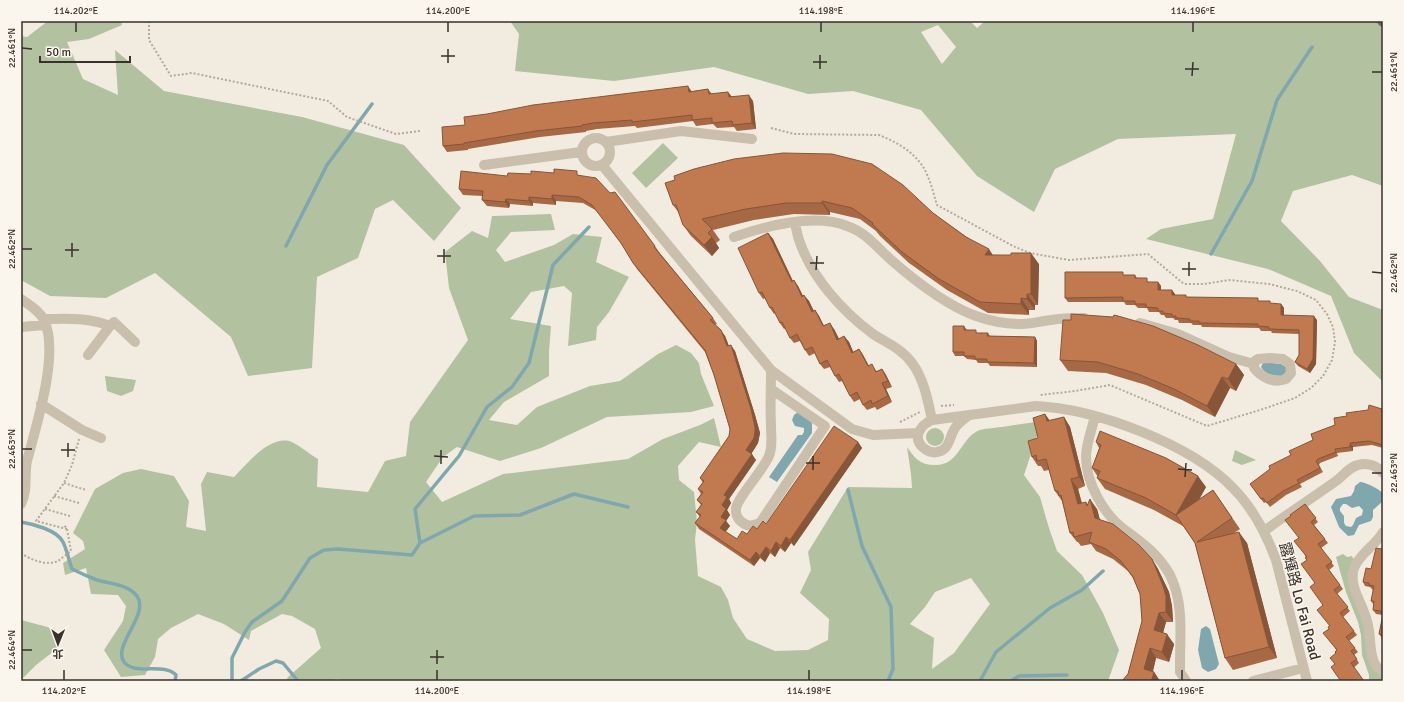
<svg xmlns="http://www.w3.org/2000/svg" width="1404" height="702" font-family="Signika,'Noto Sans TC',sans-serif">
  <rect width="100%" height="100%" fill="#f2ece0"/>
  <path fill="#b2c1a0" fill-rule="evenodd" d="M48 21H121L122 25 89 39 67 42 83 79 118 95 115 50 164 91 302 117 404 145 461 208 434 241 393 200 375 209 358 258 317 277 312 368 248 376 231 337 155 273 106 298 50 296 21 280V36L27 37Z
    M510 21H970L977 28 985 21H1375L1383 24V186L1352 175 1293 191 1281 221 1320 261 1349 297 1383 310V382L1354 353 1331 296 1268 269 1146 239 1161 229 1213 219 1236 134 1118 139 1055 169 1034 212 977 176 921 110 853 91 808 94 714 67 614 81 515 71 519 34ZM938 25 956 47 942 64 921 32Z
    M663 143 678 158 646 188 632 173Z
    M551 214 555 230 511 232 496 250 505 262 554 245 573 234 602 237 596 262 629 277 609 312 597 327 596 340 568 346 572 293 564 286 531 292 510 319 551 326 549 352V376L504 402 489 420 517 425 537 407 590 386 620 381 658 354 676 345 691 353 699 363 701 374 714 406 691 412 607 417 541 448 500 461 457 447 443 457 426 482 442 502 503 474 628 459 663 439 700 425 714 418 721 447 699 442 678 466 679 480 694 492 697 522 695 540 698 576 721 587 728 600 733 618 747 639 775 651 808 650 828 640 829 619 800 593 811 570 808 552 848 487 912 488 911 474 907 447C913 456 920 465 933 465 960 467 960 437 980 430 987 428 995 428 1002 427 1015 425 1028 423 1042 421L1024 475 1040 497 1049 528 1057 551 1082 575 1103 613 1119 650 1108 681H342L338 679 327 681H288L287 678 321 648 315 629 292 616 282 614 251 631 249 640 224 624 198 614 171 628 158 639 155 657 145 675 121 677 104 650 123 621 126 606 118 595 91 594 86 568 65 575 63 563 85 549 83 541 73 533 95 489 123 473 141 469 174 476 189 501 186 527 206 531 201 484 207 472 234 477C247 464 268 437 289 441 295 442 311 455 318 459L317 487 368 492 385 461 406 456 410 422 468 340 449 288 445 252 472 231 488 238 492 216ZM971 578 990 604 954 653 932 669 934 638 910 624 925 607 935 592Z
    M105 376 136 380 133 391 121 396 107 391Z
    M926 437a9 9 0 1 1 18 0a9 9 0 1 1-18 0Z
    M1235 450 1256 460 1242 465 1232 461Z
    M1343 554 1347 557 1352 556 1354 560 1350 567 1383 676V681H1369V675L1362 655 1361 635 1358 622 1346 592 1336 557Z
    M21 620 55 629 58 648 36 665 21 680Z"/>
  <path fill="#80a7ae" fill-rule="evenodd" d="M1265 362 1281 364 1286 367V373L1281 376C1273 376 1265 374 1261 367L1263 363Z
    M799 411 812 423V433L777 482 769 477 798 435H802L804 432V428L795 426 792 420 794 415Z
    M1360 482C1365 482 1382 490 1383 494 1384 497 1383 499 1383 501L1373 510V517L1371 521 1359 525 1354 535 1348 536 1339 527 1331 507 1336 499 1351 496 1354 491 1355 486ZM1343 504H1346L1352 508 1359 506 1363 510 1362 515 1356 518 1353 525 1351 527 1346 526 1344 523V516L1340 511V508Z
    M1206 626 1210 629 1219 664 1216 669 1208 672 1202 668 1198 650 1201 629Z"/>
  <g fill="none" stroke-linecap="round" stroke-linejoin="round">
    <path stroke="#80a7ae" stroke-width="3.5" d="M286 246 327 165 372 104
      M1211 254 1252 181 1277 100 1312 47
      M848 490 862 546 891 607 893 669 888 681
      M21 522C33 524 57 530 63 542 67 550 69 561 72 569 80 573 89 577 97 580 110 584 128 584 137 596 150 615 112 645 124 662 135 676 164 662 176 675L175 681
      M420 543 415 509 459 456 487 407 512 387 529 363 553 265 589 227
      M232 681V658L245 632 252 622 282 601 310 558 324 550 338 549 412 555 420 543 474 516 520 515 574 494 628 507
      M241 681 259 669 276 661 283 663 298 681
      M980 681 996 652 1050 608 1082 590 1103 571
      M1011 681 1019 676 1067 675"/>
    <path stroke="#b6a896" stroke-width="2" stroke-dasharray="2 2" stroke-linecap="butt" d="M149 21V40L171 76 192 73 328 101 347 117 396 134 420 131
      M771 128 794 134 879 135C899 143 920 155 928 177 932 186 934 196 937 205L1013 246 1030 253 1069 260 1148 254 1184 284H1204L1229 280 1269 284 1297 291 1316 300 1327 314 1333 327 1335 342 1332 360 1323 376 1311 388 1295 398 1260 410 1207 426 1110 385 1075 391 1040 395
      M941 406 954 405
      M900 422 920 412
      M64 483 86 490
      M54 496 79 503
      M45 509 70 516
      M67 529 36 521 64 483 72 465 79 439
      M21 553C31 560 46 566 58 561 62 558 67 554 71 551L67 529 64 525"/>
    <path stroke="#cabeac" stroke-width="10" d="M582 152a14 14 0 1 1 28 0a14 14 0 1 1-28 0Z
      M606 142 681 131 752 139
      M484 165 581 152
      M602 165 771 370 852 429 873 435 918 433
      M795 222C796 228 797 234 799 240 812 278 842 311 873 334 887 343 902 349 912 363 924 379 928 401 932 420
      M734 237C765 226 815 213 847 226 865 232 876 246 890 259 914 280 945 305 976 316 990 321 1005 324 1021 324 1031 324 1041 321 1051 320 1062 318 1073 318 1084 318
      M21 299C29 305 39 310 44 320 60 353 36 426 27 461 24 476 28 490 21 504
      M43 319C67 319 88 317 110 326L88 355
      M1140 323 1178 334 1229 357 1254 364
      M110 326 114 322 135 342
      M21 327 45 325
      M1270 358 1283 359 1290 364 1291 373 1286 379C1274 384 1261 377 1254 368L1255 361 1258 359Z
      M771 389 825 426 760 523 750 526C742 524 735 518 736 509 738 496 763 471 769 456 773 446 771 436 771 426 770 407 771 388 771 370
      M41 404 82 430 101 438
      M969 415C964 419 959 422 955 428 949 437 950 450 937 452 933 453 929 452 925 449 911 439 920 425 932 420L1036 406C1096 409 1191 444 1233 488 1253 508 1266 533 1276 560L1307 681
      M1095 416C1092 429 1086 444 1086 457 1086 483 1104 515 1125 530 1143 543 1159 555 1170 575 1184 603 1180 634 1180 665V672L1186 681
      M1264 531C1288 514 1312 498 1336 481 1343 476 1349 467 1358 465 1368 462 1377 466 1383 473
      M1383 532C1376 545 1360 553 1354 568 1348 586 1363 604 1367 621 1371 634 1369 647 1373 660L1376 666 1383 672
      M1253 681 1303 668"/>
    <path stroke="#7a6a5d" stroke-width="10" d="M1382 21 1383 22"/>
  </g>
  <path fill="#a66845" d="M708 89 712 94 753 101 756 129 737 131 734 127 717 128 713 124 696 126 693 121 637 128 635 126 597 129 586 131V132L540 137 468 149V150L447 152 443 146 465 125Z
    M531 174 580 175 655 246 659 252 713 318 717 324 715 325 725 336 729 346 735 351 755 415 760 433 758 443 751 454 756 460 729 499 731 503 727 510 730 515 726 521 730 526 725 532 737 539 757 529 766 524 858 442 862 448 794 546 791 543 785 552 780 548 775 557 770 553 765 562 760 558 754 566 699 529 695 523 700 517 696 512 701 505 697 500 701 494 698 489 703 483 700 478 729 436 730 429 714 375 705 352 637 269 622 245 597 211 583 203 556 201V205L533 203V206L510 204 509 208 487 206 482 200 483 196 463 195 459 189 507 176Z
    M665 183 933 213 992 255 1039 264 1038 305H1035V310H1029V315L988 313 947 290 909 263 880 236 876 231 860 219 830 212V215L794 214 754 220 713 230 720 240 716 243 719 248 712 256 691 236 683 225 679 213 673 205Z
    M768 233 773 239 793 281 798 286 803 296 809 301 813 311 815 310 819 316 824 326 834 329 839 339 844 336 849 342 853 352 859 349 863 355 869 366 877 371 882 369 886 375 892 387 886 389 892 402 877 410 875 407 867 410 863 405 860 399 854 402 850 396 842 381 839 382 835 376 830 367 824 369 820 364 815 353 809 356 805 350 800 341 794 343 790 338 786 328 784 329 780 323 775 313 774 314 770 308 765 298 763 299 759 293Z
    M1126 275H1135L1137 278 1149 282H1158L1161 286V290H1172L1175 295 1187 297 1260 301 1272 304H1281L1284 308V315L1317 320 1316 364 1310 373 1298 366 1295 362 1299 355V334L1272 333 1271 331H1261L1259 328 1202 327 1201 325H1193L1191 323H1179L1178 320H1175L1173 318H1166L1164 315H1161L1159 312H1149L1147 308H1138L1135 305H1126L1124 302H1068L1065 298Z
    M964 326 967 330 978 333H988L990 336 1035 337 1037 341V367L990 366 988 363H978L976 360 967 359 964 356H955L953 352Z
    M1060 360 1236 364 1244 375 1236 391 1230 388 1215 417 1182 400 1146 385 1106 373 1068 371Z
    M1383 410V448L1372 445 1353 447V451L1337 453 1338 456 1320 463 1319 465 1323 472 1300 484 1302 487 1286 495 1270 507 1266 502 1264 503 1250 484 1291 455 1347 416Z
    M1045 414 1050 421 1064 417 1070 427 1085 486 1078 489 1082 503 1088 504 1097 509 1100 520 1152 559 1158 569 1169 592 1172 606 1173 622H1166L1163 633 1174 644V645L1169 662 1156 658 1153 671 1154 672 1160 681H1122L1128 674 1142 621 1140 594 1133 578 1128 571 1113 559 1096 551 1091 544 1081 546 1078 542H1077L1070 533 1062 501 1055 491 1049 470 1044 471 1041 466H1038L1032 457 1038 438Z
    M1096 442 1206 487 1199 500 1213 490 1240 529 1234 533 1247 543 1277 658 1233 670 1225 658 1195 543 1183 526 1154 510 1105 489 1097 478 1098 477 1092 468 1099 448Z
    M1305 504 1318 522 1314 525 1328 543 1321 548 1334 566 1329 570 1343 589 1337 594 1350 611 1343 617 1357 635 1349 641 1358 652 1354 655 1359 663 1340 680 1334 664 1336 650 1329 629 1330 626 1306 558 1298 538Z
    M1383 548V638H1382L1379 634 1383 616 1382 615 1376 614 1373 610 1374 605 1371 601 1373 590 1370 587 1365 586 1363 582Z"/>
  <path fill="#875538" d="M688 86 692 92H689Z
    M728 92 733 98 729 97Z
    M749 95 753 101 756 129 752 123Z
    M552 195 556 201V205L552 199Z
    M529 197 533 203V206L529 201Z
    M506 199 510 204 509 208 505 202Z
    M822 201 830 212V215L822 203Z
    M768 233 773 239 796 288 792 282Z
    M712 237 719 248 712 256 704 245Z
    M989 249 996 260 985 255Z
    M1031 253 1039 264 1038 305 1031 294Z
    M794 280 798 286 806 302 802 297Z
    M1158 282 1161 286V294L1158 290Z
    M1172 290 1175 294V299L1172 295Z
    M1027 294 1035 305V310L1027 299Z
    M804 295 809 301 817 317 812 312Z
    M1021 298 1029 310V315L1021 304Z
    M1281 304 1284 308V319L1281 315Z
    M815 310 819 316 827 332 823 326Z
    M1314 316 1317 320 1316 364 1310 373 1307 369Z
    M830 323 834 329 842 345 837 340Z
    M721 330 725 336 731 352 727 346Z
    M844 336 849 342 856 358 852 353Z
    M1035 337 1037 341V367L1034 363Z
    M731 345 735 351 755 415 760 433 758 443 750 456 746 450Z
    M859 349 863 355 872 372 868 366Z
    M1236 364 1244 375 1236 391 1228 379Z
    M882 369 886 375 892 387 888 381Z
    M1222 377 1230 388 1215 417 1207 406Z
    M882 383 886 389 892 402 888 396Z
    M1045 414 1052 424 1047 421Z
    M1064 417 1070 427 1085 486 1079 477Z
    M858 442 862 448 794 546 790 540Z
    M1350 443 1353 447V451L1350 447Z
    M752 454 756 460 729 499 731 503 727 510 730 515 726 521 730 526 724 534 720 528 722 505 724 495Z
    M1198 476 1206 487 1184 526 1176 515Z
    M1071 479 1078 489 1084 513 1078 504Z
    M1090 499 1097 509 1102 528 1095 518Z
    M1239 532 1247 543 1277 658 1269 647Z
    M786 537 791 543 785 552 781 546Z
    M776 542 780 548 775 557 771 551Z
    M766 547 770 553 765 562 760 556Z
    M756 552 760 558 754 566 750 560Z
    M1152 559 1158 569 1169 592 1172 606 1173 622 1166 612Z
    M1159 613 1166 622 1161 640 1154 630Z
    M1167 634 1174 644 1169 662 1162 652Z
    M1150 648 1156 658 1151 679 1144 669Z
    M1154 672 1160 681H1150Z"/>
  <path fill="#c17950" stroke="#875538" d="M688 86 689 92 708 89 709 94 728 92 729 97 749 95 752 123 733 125 732 121 712 123V118L692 120V115L632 122V120L593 123 582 125V126L536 131 464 143V144L443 146 442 127 465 125 464 117 487 114 533 105Z
    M783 153 832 154 872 164 903 185 933 213 966 237 989 249 985 255H1011V253H1031V294H1027V299L1021 298V304L980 302 939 279 902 252 872 224 873 223 852 208 822 201V203H786L746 209 702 219 712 229 708 233 712 237 704 245 683 225 676 205H673L665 183 675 180 674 176 694 169 734 159Z
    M554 169 577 171V175L596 178 610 193 615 192 655 246 654 247 713 318 710 320 721 330 727 346 731 345 751 409 755 427V432L754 438 746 450 752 454 724 495 727 497 722 505 726 509 721 517 726 520 720 528 737 539 742 531 747 534 753 526 757 529 763 521 766 524 834 426 858 442 790 540 786 537 781 546 776 542 771 551 766 547 760 556 756 552 750 560 695 523 701 515 696 512 702 504 697 500 703 492 698 489 704 481 700 478 729 436 730 429 714 375 705 350 633 263 621 243 592 205 579 197 552 195V199L529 197V201L506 199 505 202 482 200 483 191 459 189 461 171 507 176 508 173 531 174V171L554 173Z
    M768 233 792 282 794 280 802 297 804 295 812 312 815 310 823 326 830 323 837 340 844 336 852 353 859 349 868 366 872 364 876 372 882 369 888 381 882 383 888 396 872 404 871 400 863 405 857 392 850 396 839 374 835 376 827 360 820 364 812 347 805 350 797 334 790 338 782 322 780 323 772 307 770 308 762 292 759 293 738 248Z
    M1065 272H1123V275H1135V278H1147V282H1158V290H1172V295H1186V297L1258 298V301H1270V303L1281 304V315L1314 316 1313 359 1307 369 1295 362 1299 355V330L1269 329V327L1258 326V324L1199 323V321H1190V319L1176 318V316H1172V314L1163 313V311H1158V308L1146 307V304H1135V301H1123V297L1065 298Z
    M1071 314 1113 317 1114 315 1118 316 1153 326 1198 345 1236 364 1228 379 1222 377 1207 406 1174 389 1138 374 1098 362 1060 360 1063 320H1071Z
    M953 326H964V330H976V333H988L987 336 1035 337 1034 363 987 362V359H975V356H964V352H953Z
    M1369 405 1382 409 1381 412 1383 413V445L1369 441 1350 443V447L1335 449 1336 452 1318 459 1316 461 1320 468 1297 480 1299 483 1283 491 1267 503 1263 498 1261 499 1250 484 1270 469 1269 466 1291 455 1289 451 1313 440 1311 434 1335 425 1334 418 1347 416 1346 413 1368 410Z
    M1045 414 1047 421 1064 417 1079 477 1071 479 1078 504 1086 502 1087 506 1090 499 1095 518 1113 524 1139 545 1152 559 1162 583 1166 596V612L1159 613 1154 630 1167 634V635L1162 652 1150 648 1144 669 1154 672 1152 679 1150 681H1122L1128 674 1142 621 1140 594 1133 577 1121 561 1106 549 1089 542 1092 532 1074 537 1073 532 1070 533 1061 495 1059 496 1058 491H1055L1046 459 1037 461 1036 455 1032 457 1028 441 1038 438 1033 418Z
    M1100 431 1166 458 1198 476 1176 515 1213 490 1232 518 1197 542 1239 532 1269 647 1225 658 1195 543 1176 515 1146 498 1097 478 1100 471 1092 468 1101 445 1096 442Z
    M1305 504 1316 518 1311 522 1325 539 1318 544 1332 562 1326 566 1340 585 1334 590 1348 607 1340 613 1354 631 1346 637 1355 648 1351 651 1357 659 1351 663 1364 681H1338L1340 680 1331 667 1335 664 1330 658 1336 653 1335 652 1337 650 1323 633 1329 629 1328 627 1330 626 1317 610 1323 605 1310 587 1315 583 1301 564 1307 560 1305 558 1307 557 1294 541 1299 538 1285 520 1291 516 1290 515Z
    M1376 548 1382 549 1383 548V635L1379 634 1383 614 1381 613V611L1373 610 1374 601H1371L1374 586 1369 585V583L1363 582 1366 568 1371 569Z"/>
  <path fill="none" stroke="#39312b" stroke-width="1.5" d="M76 32V22M448 32V22M821 32V22M1193 32V22M22 48 32 49M441 56H455M813 62H827M448 63V49M820 69V55M1185 69H1199M1372 72H1382M1192 76 1193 62M22 249H32M65 250H79M437 256H451M72 257V243M444 263V249M810 263H824M1182 269H1196M816 270 817 256M1372 272 1382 273M1189 276V262M22 449H32M61 450H75M434 456 448 457M68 457V443M806 463H820M441 464V450M1178 469 1192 470M813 470V456M1372 473H1382M1185 477 1186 463M22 650H32M430 657H444M437 664V650M64 680V670M437 680V670M809 680V670M1182 680V670"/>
  <g text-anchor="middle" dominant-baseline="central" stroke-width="3" stroke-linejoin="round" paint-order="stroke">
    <g font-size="15" fill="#39312b" stroke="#faf5ed">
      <text transform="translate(1300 601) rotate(75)">露輝路 Lo Fai Road</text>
    </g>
  </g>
  <rect width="1404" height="702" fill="none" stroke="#faf5ed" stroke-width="44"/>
  <g transform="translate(58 644) rotate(181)" stroke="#faf5ed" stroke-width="3" paint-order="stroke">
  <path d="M0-3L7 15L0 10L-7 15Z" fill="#39312b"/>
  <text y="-6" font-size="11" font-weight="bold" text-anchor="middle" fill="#39312b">北</text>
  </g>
  <path d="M40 56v6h90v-6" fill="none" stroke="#39312b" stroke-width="2"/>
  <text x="46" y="56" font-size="12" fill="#39312b" stroke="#faf5ed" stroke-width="3" paint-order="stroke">50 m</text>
  <rect x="22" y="22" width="1360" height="658" fill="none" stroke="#39312b" stroke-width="1.5"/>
  <g font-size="10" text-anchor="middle" fill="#39312b">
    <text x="76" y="14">114.202°E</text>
    <text x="448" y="14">114.200°E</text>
    <text x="821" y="14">114.198°E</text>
    <text x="1193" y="14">114.196°E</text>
    <text transform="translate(11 48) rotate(-90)" y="4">22.461°N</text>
    <text transform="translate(1393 72) rotate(-90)" y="4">22.461°N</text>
    <text transform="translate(11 249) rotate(-90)" y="4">22.462°N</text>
    <text transform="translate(1393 273) rotate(-90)" y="4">22.462°N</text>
    <text transform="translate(11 449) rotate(-90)" y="4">22.463°N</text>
    <text transform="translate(1393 473) rotate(-90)" y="4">22.463°N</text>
    <text transform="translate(11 650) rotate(-90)" y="4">22.464°N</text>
    <text x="64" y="694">114.202°E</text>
    <text x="437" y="694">114.200°E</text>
    <text x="809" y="694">114.198°E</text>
    <text x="1182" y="694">114.196°E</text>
  </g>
</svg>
